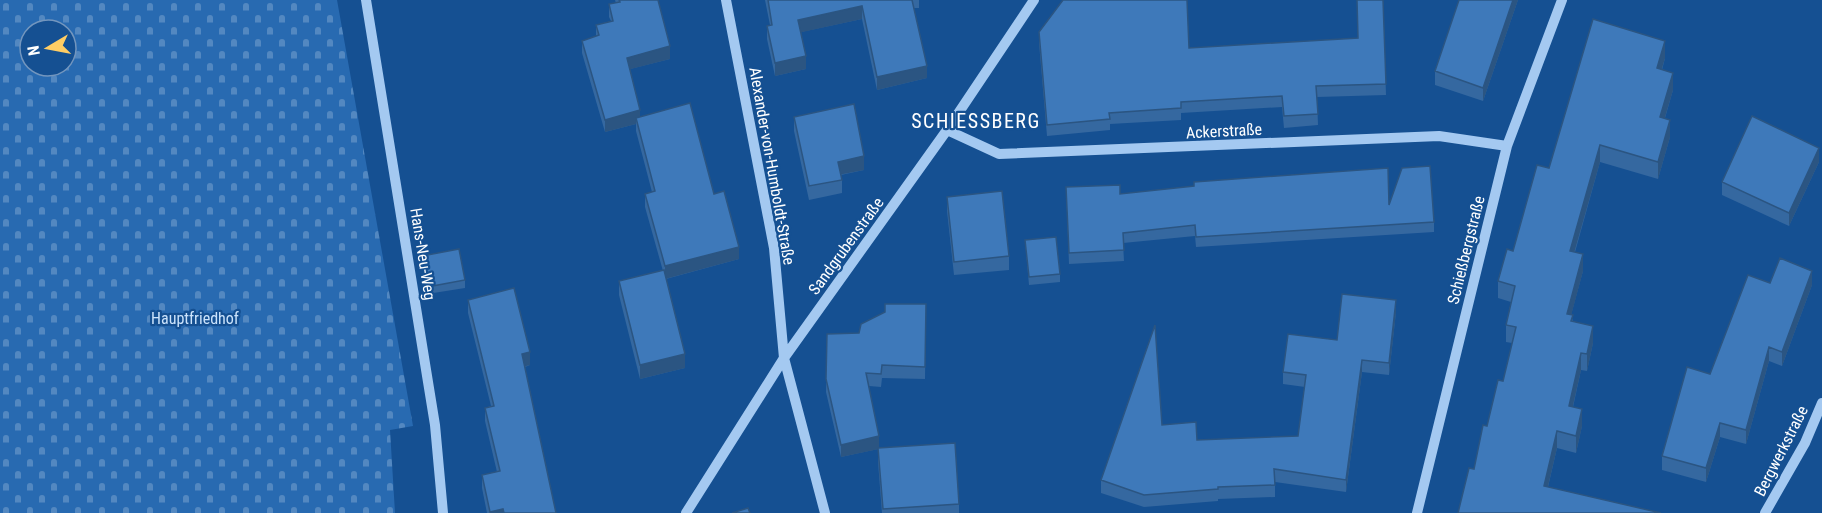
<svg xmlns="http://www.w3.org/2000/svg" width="1822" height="513" font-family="'Roboto Condensed',sans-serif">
  <defs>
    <pattern id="cemetery-stones" width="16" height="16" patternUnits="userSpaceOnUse" patternTransform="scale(1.5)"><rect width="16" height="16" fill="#286ab1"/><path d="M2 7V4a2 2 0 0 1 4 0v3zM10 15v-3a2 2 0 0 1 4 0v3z" fill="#5388c1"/></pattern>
  </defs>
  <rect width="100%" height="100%" fill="#155092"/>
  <path fill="url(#cemetery-stones)" fill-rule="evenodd" d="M0 0H337L413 426 390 430 395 513H0ZM30 30H66V66H30Z"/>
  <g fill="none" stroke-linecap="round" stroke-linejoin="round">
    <path stroke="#a4c9f1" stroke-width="10" d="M366 0 435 425 443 513
      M726 0 774 248 784 358 825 513
      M947 130 999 154 1439 136 1507 146
      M686 513 784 358 947 130 1034 0
      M1417 513 1507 146 1562 0
      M1765 513 1805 443 1822 403"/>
  </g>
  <path fill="#3568a0" d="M615 0H658L670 59 630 69 640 117 714 194 739 259 666 279 685 368 640 379 619 295V281L663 271 645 207V194L652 192 636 131V124L605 132 582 53V41L596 36V25L611 21 609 17V4L616 3Z
    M765 0H919V8H914L927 78 877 90 862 19 801 32 806 69 775 76 767 39V26L770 25Z
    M1383 0 1386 95 1317 97 1318 125 1284 128 1282 107 1181 113V120L1110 124V130L1047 136 1039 43V32L1189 48 1357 38Z
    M1459 0H1518L1483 101 1435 85V71Z
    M1665 58 1662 70 1673 90 1665 118 1670 137 1658 179 1600 162 1575 252 1583 271 1571 315 1573 321 1593 343 1587 371 1581 370 1573 407 1582 426 1576 453 1557 448 1548 487 1474 469 1503 381 1512 343 1506 342V325L1511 302 1498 298V281L1513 251 1549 168Z
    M794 117 864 170 841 175 842 180V193L809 200 794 131Z
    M1819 162 1789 226 1722 195V182Z
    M1066 187 1120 194 1389 205 1434 222V232L1196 247 1195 236 1123 243 1124 261 1069 264Z
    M947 197 1009 256V270L954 275 947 211Z
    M1025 240 1060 274V282L1029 285Z
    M422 256 465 280V288L427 294 422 264Z
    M1770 283 1812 285 1782 366 1769 361 1746 444 1720 437 1706 482 1662 470V456L1710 374Z
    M468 300 530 365 525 367 556 513H487L482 488V475L497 472 485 421V408L491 406 468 313Z
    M926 304 925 379 882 378 881 387 869 386 879 448 959 504V513H882L878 462V449L841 457 826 392 827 334 859 333Z
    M1396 312 1389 375 1362 372 1346 492 1275 482V497L1218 499V501L1144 507 1101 493V480L1162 425 1197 440 1298 436 1305 387 1283 384V372L1337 340Z"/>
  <path fill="#2b5582" d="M1513 0H1518L1483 101V88Z
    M862 6V19L798 33V20Z
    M1665 41V58L1657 85V68Z
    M670 46V59L627 70V58Z
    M806 56V69L775 76V63Z
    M927 66V78L877 90V77Z
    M1673 73V90L1660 134V117Z
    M640 110V122L636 118V124L605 132V120Z
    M1670 120V137L1658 179V162Z
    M1600 145V162L1570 267V251Z
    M1819 148V162L1789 226V213Z
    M864 156V170L838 175V162Z
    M739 247V259L665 279V266Z
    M1583 254V271L1567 331V314Z
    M1812 271V285L1782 366V352Z
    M1396 300V312L1389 375V363Z
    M1593 326V343L1587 371V354Z
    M1769 347V361L1746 444V430Z
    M530 352V365L522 367V354Z
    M1581 353V370L1569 423V406Z
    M685 354V368L640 379V365Z
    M1362 360V372L1346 492V480Z
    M1582 409V426L1576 453V436Z
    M1720 423V437L1706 482V468Z
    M1557 431V448L1544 503V486Z
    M879 436V449L841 457V445Z
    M503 509V513H490V512Z"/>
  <path fill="#3e79ba" stroke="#2b5582" stroke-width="1.5" d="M619 0H658L670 46 627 58 640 110 605 120 582 41 599 35 596 25 613 21 609 4 620 2Z
    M768 0H912L927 66 877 77 862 6 798 20 806 56 775 63 767 26 772 25Z
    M1063 0H1187L1189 48 1358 38 1357 0H1383L1386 84 1316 86 1318 114 1284 116 1282 96 1181 102V108L1109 113 1110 119 1047 125 1039 32Z
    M1459 0H1513L1483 88 1435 71Z
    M1593 19 1665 41 1657 68 1673 73 1660 117 1670 120 1658 162 1600 145 1570 251 1583 254 1567 314 1573 315 1571 321 1593 326 1587 354 1581 353 1569 406 1582 409 1576 436 1557 431 1544 486 1661 513H1458L1469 468 1474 469 1483 425 1487 426 1498 380 1503 381 1516 327 1506 325 1515 286 1498 281 1507 249 1513 251 1537 165 1549 168Z
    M690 103 714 194 724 191 739 247 665 266 645 194 655 191 636 118Z
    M854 104 864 156 838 162 842 180 809 186 794 117Z
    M1752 116 1819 148 1789 213 1722 182Z
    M1430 166 1434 222 1196 237 1195 225 1123 233 1124 250 1069 253 1066 187 1120 185V194L1194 186V182L1388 168 1389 205 1402 168Z
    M1002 191 1009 256 954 262 947 197Z
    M1056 237 1060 274 1029 277 1025 240Z
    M459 249 465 280 427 287 422 256Z
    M1780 258 1812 271 1782 352 1769 347 1746 430 1720 423 1706 468 1662 456 1687 367 1710 374 1748 275 1770 283Z
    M664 270 685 354 640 365 619 281Z
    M514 288 530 352 522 354 556 513H504L503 509 490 512 482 475 500 471 485 408 494 406 468 300Z
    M1342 294 1396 300 1389 363 1362 360 1346 480 1274 469 1275 485 1218 487V489L1144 495 1101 480 1155 325 1162 425 1196 422 1197 440 1298 436 1306 375 1283 372 1288 334 1337 340Z
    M885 304H926L925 367 882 365 881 374 866 373 879 436 841 445 826 379 827 334 859 333 861 324 885 312Z
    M955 443 959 504 883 509 878 448Z
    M748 508 750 513H732Z"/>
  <g text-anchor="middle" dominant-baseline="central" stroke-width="4.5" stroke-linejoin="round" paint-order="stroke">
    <g font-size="16" fill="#fff" stroke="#155092">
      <text transform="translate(1224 131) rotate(-3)">Ackerstraße</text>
      <text transform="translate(772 166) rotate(80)">Alexander-von-Humboldt-Straße</text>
      <text transform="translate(846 246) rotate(-54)">Sandgrubenstraße</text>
      <text transform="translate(1466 250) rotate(-76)">Schießbergstraße</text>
      <text transform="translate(423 254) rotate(81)">Hans-Neu-Weg</text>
      <text transform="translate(1781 451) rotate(-63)">Bergwerkstraße</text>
    </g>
    <g font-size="16" fill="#cbe3fc" stroke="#155092">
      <text x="195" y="318">Hauptfriedhof</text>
    </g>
    <g font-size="20" letter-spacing="1.5" fill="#fff" stroke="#155092">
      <text x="976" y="121">SCHIESSBERG</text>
    </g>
  </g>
  <g transform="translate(48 48) rotate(260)"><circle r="28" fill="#155092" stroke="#7396be" stroke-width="1.5"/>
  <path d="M0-4.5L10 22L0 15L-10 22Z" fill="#ffcd64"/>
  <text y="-9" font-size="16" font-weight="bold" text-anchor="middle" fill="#ffffff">N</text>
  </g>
</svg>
